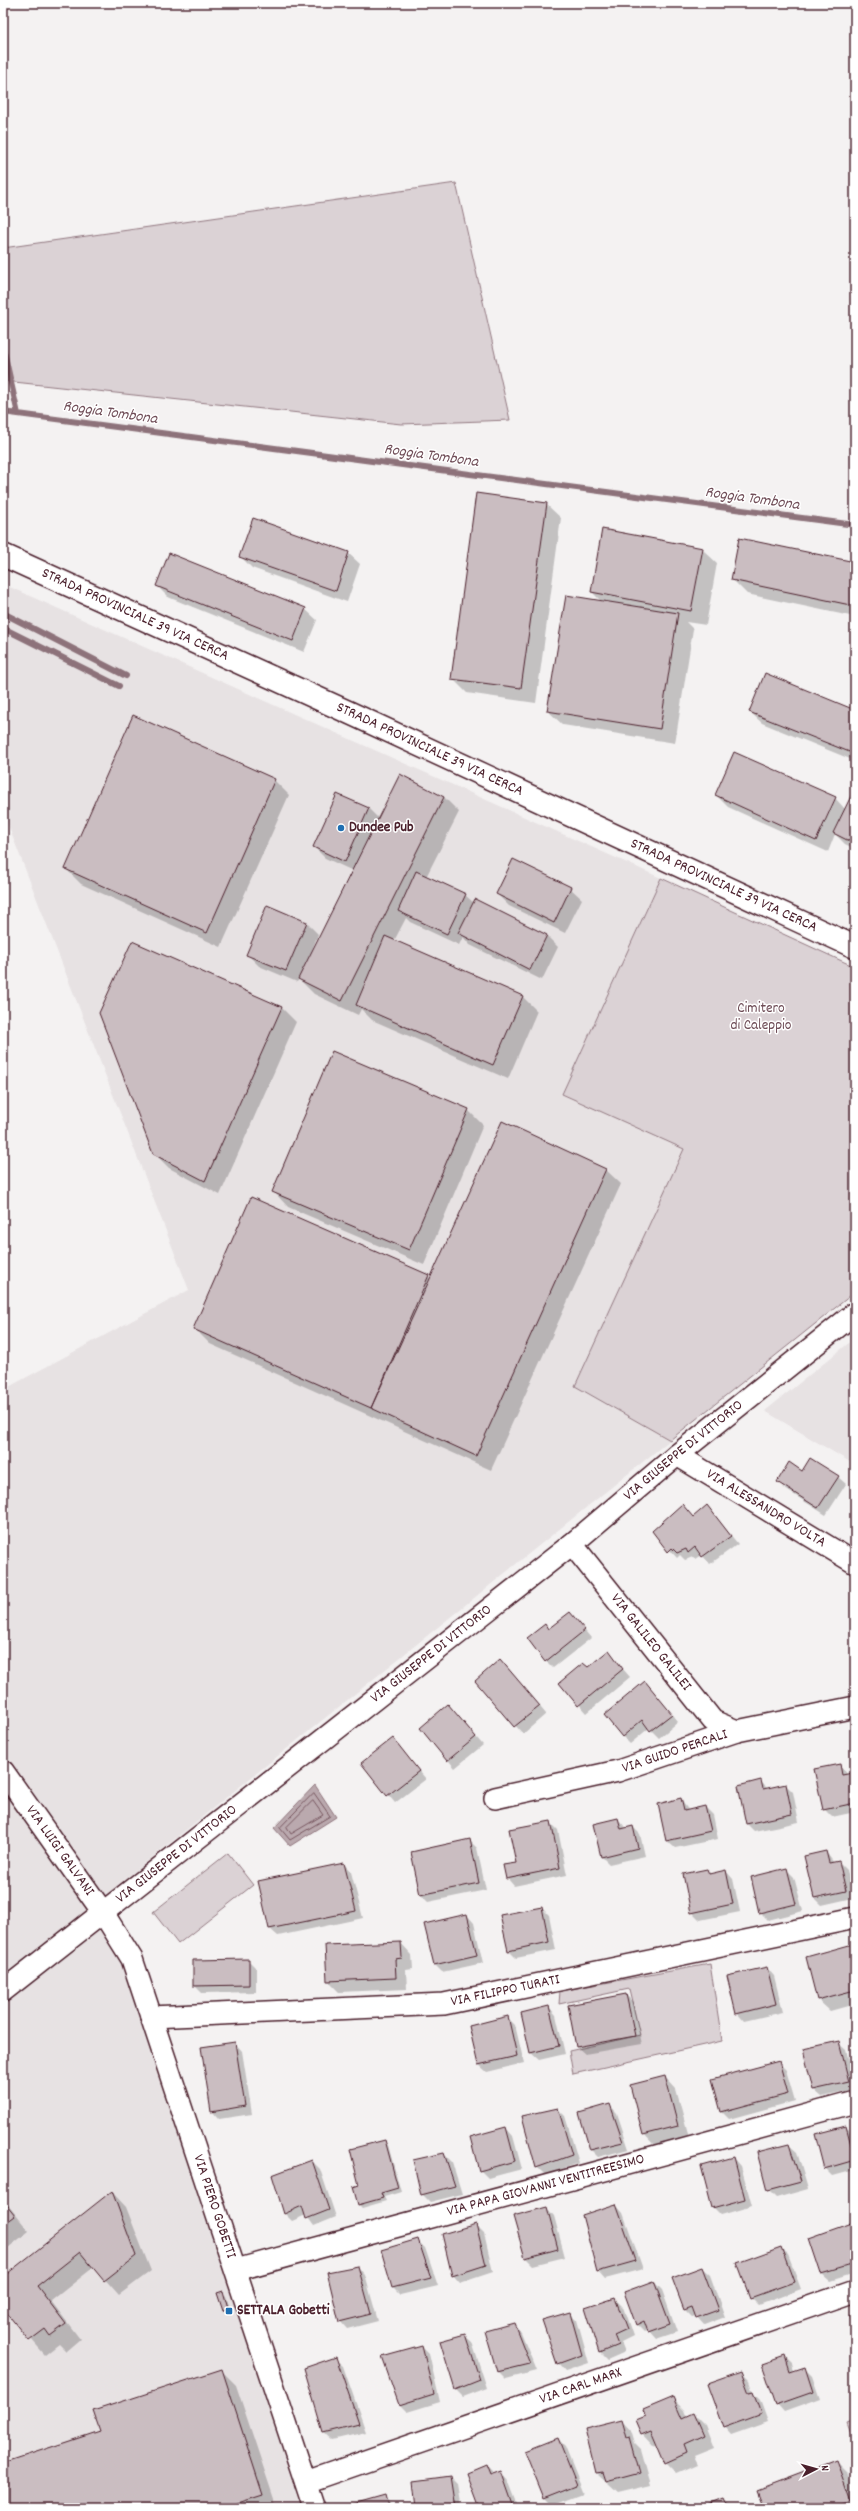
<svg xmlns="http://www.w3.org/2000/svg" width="858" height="2511" font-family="Dekko,sans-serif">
  <rect width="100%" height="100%" fill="#f4f2f2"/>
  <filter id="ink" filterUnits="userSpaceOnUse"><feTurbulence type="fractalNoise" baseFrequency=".025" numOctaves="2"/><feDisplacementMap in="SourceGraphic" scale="8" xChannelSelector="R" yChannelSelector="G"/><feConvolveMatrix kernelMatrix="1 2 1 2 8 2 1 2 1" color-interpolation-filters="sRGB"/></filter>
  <g filter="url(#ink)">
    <path fill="#e7e2e3" d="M3 584 661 878 562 1094 685 1149 575 1386 670 1440 88 1909 123 1961 301 2508H3V1390L189 1290 3 812Z
      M855 1338V1465L765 1411Z"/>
    <path fill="#dbd2d5" stroke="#927880" d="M456 183 510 420 401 424 5 381 3 371V248Z
      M661 878 855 967V1292L670 1440 575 1386 684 1149 562 1094Z
      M228 1853 253 1885 178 1944 153 1912Z
      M710 1964 722 2041 573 2074 569 2051 640 2035 629 1989 559 2004 560 1991Z
      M855 2420V2445L847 2423Z"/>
    <path fill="#baa9ae" stroke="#8d727a" d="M315 1785 336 1817 290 1846 274 1828Z"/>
    <path fill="#0003" d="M546 504 561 518 536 703 467 693 452 678Z
      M702 549 717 563 706 625 686 622 693 629 675 743 563 725 548 711 601 601 592 592Z
      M348 553 360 564 347 602 252 568 241 557Z
      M855 563V617L747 594 732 579Z
      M157 586 305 609 317 620 304 652 168 597Z
      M855 711V761L762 723 750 712Z
      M274 780 289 795 221 947 81 884 66 869Z
      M338 795 369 809 379 819 444 797 459 812 426 877 465 895 474 903 475 901 547 936 558 947 542 980 470 945 463 937 459 945 410 922 406 918 394 941 522 996 537 1011 508 1079 372 1020 361 1009 358 1015 314 994 299 979 297 982 259 966 248 955 306 922 318 934 308 961 353 871 325 858 314 847Z
      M716 795 835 798 845 809 855 796V849L845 844 835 834 828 852 728 807Z
      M570 888 582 899 565 933 509 906 497 894Z
      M281 1007 296 1022 220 1195 169 1168 154 1153Z
      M468 1110 483 1125 424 1265 288 1207 274 1192Z
      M502 1122 606 1170 621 1184 491 1470 210 1344 195 1329 428 1276 431 1279Z
      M803 1472 838 1477 846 1484 826 1515 785 1489 778 1481Z
      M707 1506 738 1544 710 1564 702 1555 696 1559 693 1557 685 1560 680 1555 677 1558 653 1531 693 1518Z
      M570 1613 591 1638 553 1668 546 1661 545 1626 549 1630Z
      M608 1652 630 1677 587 1713 560 1683 588 1668Z
      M508 1668 546 1714 523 1734 476 1681Z
      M645 1682 678 1722 659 1738 649 1728 630 1744 622 1736Z
      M448 1705 483 1745 455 1768 421 1728Z
      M392 1739 426 1779 395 1803 362 1763Z
      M840 1765 848 1775 852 1774 855 1777V1812L832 1817 824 1809Z
      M761 1782 768 1789 786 1785 793 1792 799 1822 754 1831 747 1824Z
      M681 1800 689 1811 705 1807 713 1815 718 1839 675 1848 667 1841 659 1805Z
      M618 1819 626 1828 633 1827 640 1834 645 1856 609 1864 602 1857Z
      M550 1822 558 1830 567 1875 514 1886 507 1878Z
      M470 1841 477 1848 486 1890 428 1902 421 1895Z
      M826 1852 834 1863 839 1862 847 1870 853 1898 822 1905 815 1898Z
      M344 1864 351 1872 363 1918 278 1936 270 1929 259 1882Z
      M786 1869 794 1877 803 1911 768 1920 760 1912Z
      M707 1870 711 1874 726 1871 733 1879 740 1912 700 1920 692 1912Z
      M542 1908 549 1915 556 1950 516 1958 508 1950Z
      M467 1915 474 1923 483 1963 442 1972 434 1964Z
      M401 1943 412 1955 413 1969 406 1970 407 1989 339 1992 328 1981Z
      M853 1945 855 1948V2004L830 2011 818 2000 807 1958Z
      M248 1960 256 1968V1992L202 1993 194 1985Z
      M767 1968 774 1976 783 2012 744 2021 737 2013Z
      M626 1995 633 2002 642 2044 585 2054 577 2047Z
      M549 2007 556 2015 565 2054 539 2060 531 2053Z
      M507 2017 515 2025 524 2063 487 2072 479 2065 470 2026Z
      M838 2042 846 2049 855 2090 822 2097 814 2090 805 2050Z
      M235 2043 242 2051 252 2114 219 2119 212 2111Z
      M778 2062 786 2070 795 2101 729 2119 721 2111Z
      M665 2077 676 2089 689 2137 655 2146 644 2134Z
      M610 2105 617 2113 629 2149 598 2157 591 2150Z
      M558 2109 565 2116 579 2163 545 2175 537 2167Z
      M846 2127 854 2135 855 2140V2170L833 2176 825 2168Z
      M506 2128 513 2136 522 2169 488 2178 480 2170Z
      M384 2141 388 2145 401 2192 384 2197 386 2201 362 2208 359 2205 360 2186Z
      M789 2145 797 2152 808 2189 776 2198 768 2190Z
      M444 2154 452 2162 462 2194 430 2202 422 2194Z
      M734 2158 741 2166 752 2206 721 2215 713 2207Z
      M312 2161 320 2169 336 2217 314 2226 306 2215 292 2221 285 2214 273 2176Z
      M112 2192 126 2207 151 2271 119 2295 94 2267 51 2301 80 2339 66 2351 59 2344 45 2355 3 2307V2278Z
      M3 2199 29 2231 3 2252Z
      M616 2205 623 2213 643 2269 605 2279 598 2271Z
      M547 2208 554 2216 565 2257 533 2265 526 2258 514 2217Z
      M851 2224 855 2228V2273L830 2281 822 2274 810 2238Z
      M476 2225 484 2233 493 2272 460 2283 453 2275Z
      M418 2241 425 2248 438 2286 400 2295 393 2288Z
      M781 2248 788 2255 801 2289 759 2305 751 2297Z
      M358 2267 365 2275 378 2321 347 2329 340 2321Z
      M702 2268 710 2275 725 2317 704 2325 696 2316 692 2317 685 2310Z
      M654 2282 662 2290 677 2332 656 2339 648 2330 644 2332 636 2324Z
      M222 2293 226 2296 231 2313 227 2314 224 2310Z
      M615 2299 623 2307 633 2336 621 2342 625 2352 607 2360 599 2352Z
      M570 2313 577 2320 589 2363 565 2371 558 2363Z
      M514 2324 521 2332 537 2371 506 2379 498 2371Z
      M464 2335 472 2342 487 2388 463 2397 455 2389Z
      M422 2347 429 2354 440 2402 407 2412 400 2405Z
      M785 2357 792 2364 794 2371 804 2368 812 2376 820 2399 784 2412 777 2404Z
      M335 2359 343 2366 366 2432 332 2440 324 2433Z
      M221 2370 236 2385 277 2508H3V2464L101 2432Z
      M741 2373 749 2381 753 2393 760 2400 768 2422 731 2435 724 2427Z
      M674 2398 685 2409 688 2417 694 2414 705 2425 714 2448 694 2456 698 2464 677 2473 666 2462 658 2443 653 2445 642 2433 647 2417Z
      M621 2421 632 2433 635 2443 641 2449 651 2485 618 2493 597 2474Z
      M558 2439 565 2446 584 2493 552 2505 545 2498Z
      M836 2461 847 2472 855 2493V2508H765Z
      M486 2466 494 2474 501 2472 508 2480 519 2508H481Z
      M451 2477 458 2484 462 2508H417Z
      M384 2497 393 2508H355Z
      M724 2500 732 2508H703Z"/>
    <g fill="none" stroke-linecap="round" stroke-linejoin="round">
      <path stroke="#77565f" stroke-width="1" d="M314 1793 330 1816 290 1840 280 1828Z
        M313 1801 323 1815 291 1834 287 1827Z"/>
      <path stroke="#8d727a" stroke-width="6" d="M3 347 18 414
        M3 412 855 525
        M3 613 126 676
        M3 628 119 686"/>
    </g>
    <path fill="#cabdc1" stroke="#4a1f2b" d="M476 493 547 503 521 688 451 679Z
      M253 518 349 552 336 591 239 557Z
      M602 529 703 548 691 611 591 592Z
      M739 538 855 562V606L731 580Z
      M169 553 306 608 293 641 156 586Z
      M566 595 678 613 660 729 547 711Z
      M765 673 855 710V745L852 753 749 712Z
      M133 715 275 779 207 933 65 869Z
      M734 752 836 797 816 841 715 795Z
      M400 774 444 797 342 1001 298 979Z
      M337 794 369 808 345 862 313 847Z
      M852 794 855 795V844L833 833Z
      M513 859 571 887 554 923 496 894Z
      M416 871 466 894 447 934 398 911Z
      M475 899 547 935 530 970 458 933Z
      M267 905 307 922 286 971 246 955Z
      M385 936 523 996 493 1065 356 1005Z
      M132 941 282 1007 205 1181 153 1154 99 1013Z
      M332 1051 469 1109 409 1250 272 1192Z
      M502 1121 606 1169 476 1456 371 1408Z
      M251 1197 429 1275 371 1408 193 1329Z
      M810 1458 839 1476 818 1508 777 1482 789 1462 802 1471Z
      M682 1504 693 1517 707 1505 731 1536 702 1557 695 1547 688 1553 686 1549 677 1553 672 1548 668 1552 652 1531Z
      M570 1612 585 1630 545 1662 527 1638 545 1624 548 1629Z
      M609 1650 623 1669 578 1706 559 1683 583 1663 588 1667Z
      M500 1659 540 1706 514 1727 475 1681Z
      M645 1681 672 1714 650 1731 642 1720 622 1737 604 1715Z
      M448 1704 476 1737 447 1761 420 1728Z
      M393 1738 419 1771 387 1796 361 1763Z
      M840 1764 842 1775 853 1773 855 1803 823 1810 814 1769Z
      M761 1780 763 1789 786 1784 792 1814 746 1824 738 1786Z
      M681 1798 684 1811 705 1806 711 1831 666 1841 658 1804Z
      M618 1818 621 1829 633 1826 638 1848 601 1857 593 1824Z
      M551 1821 560 1868 506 1879 503 1865 516 1863 509 1829Z
      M470 1839 479 1883 420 1895 411 1852Z
      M826 1851 829 1863 839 1861 846 1891 814 1898 804 1856Z
      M344 1863 356 1911 269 1929 258 1881Z
      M787 1868 796 1904 759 1913 751 1877Z
      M707 1869 709 1874 726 1870 733 1904 691 1913 683 1874Z
      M542 1907 549 1942 508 1951 500 1915Z
      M467 1914 477 1955 434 1965 424 1924Z
      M401 1942 402 1958 395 1959 396 1978 327 1981 325 1945Z
      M853 1944 855 1990 817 2000 806 1957Z
      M249 1959V1985L193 1986V1960Z
      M767 1967 776 2004 736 2014 727 1976Z
      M626 1994 635 2036 576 2047 568 2005Z
      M549 2006 559 2046 530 2053 521 2013Z
      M508 2016 517 2056 478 2065 469 2026Z
      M839 2041 849 2082 813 2090 803 2049Z
      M235 2042 245 2106 211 2112 201 2047Z
      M779 2061 788 2094 721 2112 712 2079Z
      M665 2076 678 2126 643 2135 630 2085Z
      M610 2104 623 2142 590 2150 579 2113Z
      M558 2108 572 2155 536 2168 522 2116Z
      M846 2126 855 2160 824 2169 815 2134Z
      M506 2127 515 2161 479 2171 470 2137Z
      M385 2140 398 2188 381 2193 383 2198 358 2205 353 2187 359 2185 350 2149Z
      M789 2144 801 2182 767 2191 757 2152Z
      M444 2153 455 2186 421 2195 413 2160Z
      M734 2157 745 2199 712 2208 701 2166Z
      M312 2160 329 2210 306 2219 302 2206 284 2214 272 2175Z
      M112 2191 136 2256 104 2281 80 2252 37 2286 66 2324 50 2336 45 2329 29 2341 3 2308V2277Z
      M3 2201 15 2216 3 2225Z
      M616 2204 636 2261 597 2272 582 2215Z
      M547 2207 558 2249 525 2258 513 2216Z
      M851 2223 855 2234V2264L821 2274 809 2238Z
      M476 2224 486 2265 452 2276 442 2234Z
      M418 2239 431 2278 392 2288 381 2250Z
      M781 2247 794 2282 750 2298 737 2263Z
      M358 2266 371 2314 339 2322 327 2272Z
      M702 2267 718 2310 696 2318 692 2307 684 2310 672 2278Z
      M654 2281 670 2324 648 2332 644 2321 636 2325 624 2292Z
      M223 2291 228 2309 223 2311 217 2293Z
      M615 2298 627 2329 614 2335 618 2345 599 2353 585 2308Z
      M570 2312 582 2355 557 2364 542 2320Z
      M855 2314V2332L850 2316Z
      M514 2323 530 2364 497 2372 485 2331Z
      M465 2334 480 2380 455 2390 440 2341Z
      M422 2346 434 2394 399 2405 382 2357Z
      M785 2356 790 2372 805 2367 813 2392 776 2405 762 2364Z
      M336 2357 359 2424 323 2433 304 2368Z
      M222 2369 263 2495 222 2508H3V2463L100 2431 93 2411Z
      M741 2372 749 2393 753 2392 761 2414 723 2428 707 2384Z
      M674 2397 683 2418 694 2413 704 2436 684 2445 687 2453 665 2463 651 2430 641 2434 635 2420 645 2416 643 2410Z
      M621 2420 626 2438 630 2437 640 2473 606 2482 603 2473 596 2474 585 2429Z
      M558 2438 577 2485 544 2498 525 2451Z
      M836 2460 851 2501 832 2508H764L757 2490Z
      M486 2465 490 2475 501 2471 513 2505 505 2508H480L467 2473Z
      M451 2476 456 2508H416L413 2481Z
      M385 2496 388 2508H354L353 2505Z
      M724 2499 728 2508H701Z"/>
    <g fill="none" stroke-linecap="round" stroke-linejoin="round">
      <defs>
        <g id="minor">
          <path id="s1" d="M677 1455 855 1563"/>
          <path id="s2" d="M572 1544 713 1721 737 1731"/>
          <path id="s3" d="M3 1771 102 1911 132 1959 314 2508"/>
          <path id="s4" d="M495 1798 618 1771 737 1731 855 1707"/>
          <path id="s5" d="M3 1991 572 1544 677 1455 855 1313"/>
          <path id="s6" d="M151 2017 444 2004 855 1918"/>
          <path id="s7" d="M236 2270 855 2102"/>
          <path id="s8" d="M306 2482 855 2291"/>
        </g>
        <g id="primary">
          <path id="s9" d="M3 555 350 713 855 947"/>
        </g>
      </defs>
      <use href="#minor" stroke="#4a1f2b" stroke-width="24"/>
      <use href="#primary" stroke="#4a1f2b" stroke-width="25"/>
      <use href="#minor" stroke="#fff" stroke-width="21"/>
      <use href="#primary" stroke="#fff" stroke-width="22"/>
    </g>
  </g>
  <g fill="#1f6fb2" stroke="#fff" stroke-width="1.5">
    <circle cx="341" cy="828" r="4"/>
    <rect x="225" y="2307" width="8" height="8" rx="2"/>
  </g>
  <g text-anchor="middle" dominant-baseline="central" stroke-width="3" stroke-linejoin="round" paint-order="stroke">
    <g font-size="15" fill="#4a1f2b" stroke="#fff">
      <text stroke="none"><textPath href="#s9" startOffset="145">STRADA PROVINCIALE 39 VIA CERCA</textPath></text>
      <text stroke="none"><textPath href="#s9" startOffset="469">STRADA PROVINCIALE 39 VIA CERCA</textPath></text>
      <text stroke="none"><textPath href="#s9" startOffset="793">STRADA PROVINCIALE 39 VIA CERCA</textPath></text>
      <text stroke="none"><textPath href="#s5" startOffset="869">VIA GIUSEPPE DI VITTORIO</textPath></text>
      <text stroke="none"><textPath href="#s1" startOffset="104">VIA ALESSANDRO VOLTA</textPath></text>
      <text stroke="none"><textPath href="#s2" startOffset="126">VIA GALILEO GALILEI</textPath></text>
      <text stroke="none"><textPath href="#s5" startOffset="545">VIA GIUSEPPE DI VITTORIO</textPath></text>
      <text stroke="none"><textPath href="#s4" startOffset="186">VIA GUIDO PERCALI</textPath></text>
      <text stroke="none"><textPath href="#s3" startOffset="98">VIA LUIGI GALVANI</textPath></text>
      <text stroke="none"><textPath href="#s5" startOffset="221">VIA GIUSEPPE DI VITTORIO</textPath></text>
      <text stroke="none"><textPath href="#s6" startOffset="356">VIA FILIPPO TURATI</textPath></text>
      <text stroke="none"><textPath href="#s7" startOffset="321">VIA PAPA GIOVANNI VENTITREESIMO</textPath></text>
      <text stroke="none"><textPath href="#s3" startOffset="489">VIA PIERO GOBETTI</textPath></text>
      <text stroke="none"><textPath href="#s8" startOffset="291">VIA CARL MARX</textPath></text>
    </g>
    <g font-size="15" font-weight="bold" fill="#4a1f2b" stroke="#fff" text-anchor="start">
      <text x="349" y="828">Dundee Pub</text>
      <text x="237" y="2311">SETTALA Gobetti</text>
    </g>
    <g font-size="15" fill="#6e4c56" stroke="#fff">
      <text x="761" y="1009">Cimitero<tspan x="761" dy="17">di Caleppio</tspan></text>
    </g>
    <g font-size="16" font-style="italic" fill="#714f59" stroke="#fff">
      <text transform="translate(110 413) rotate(8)">Roggia Tombona</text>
      <text transform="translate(431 456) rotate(8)">Roggia Tombona</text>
      <text transform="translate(752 499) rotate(8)">Roggia Tombona</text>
    </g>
  </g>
  <rect width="858" height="2511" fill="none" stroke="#fff" stroke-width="16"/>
  <rect x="8" y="8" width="842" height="2495" fill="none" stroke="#4a1f2b" stroke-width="1.5" filter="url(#ink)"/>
  <g transform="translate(816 2469) rotate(84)" stroke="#ffffff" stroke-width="3" paint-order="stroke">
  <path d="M0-3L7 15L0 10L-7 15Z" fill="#4a1f2b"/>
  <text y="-6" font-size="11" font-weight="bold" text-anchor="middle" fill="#4a1f2b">N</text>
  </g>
</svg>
